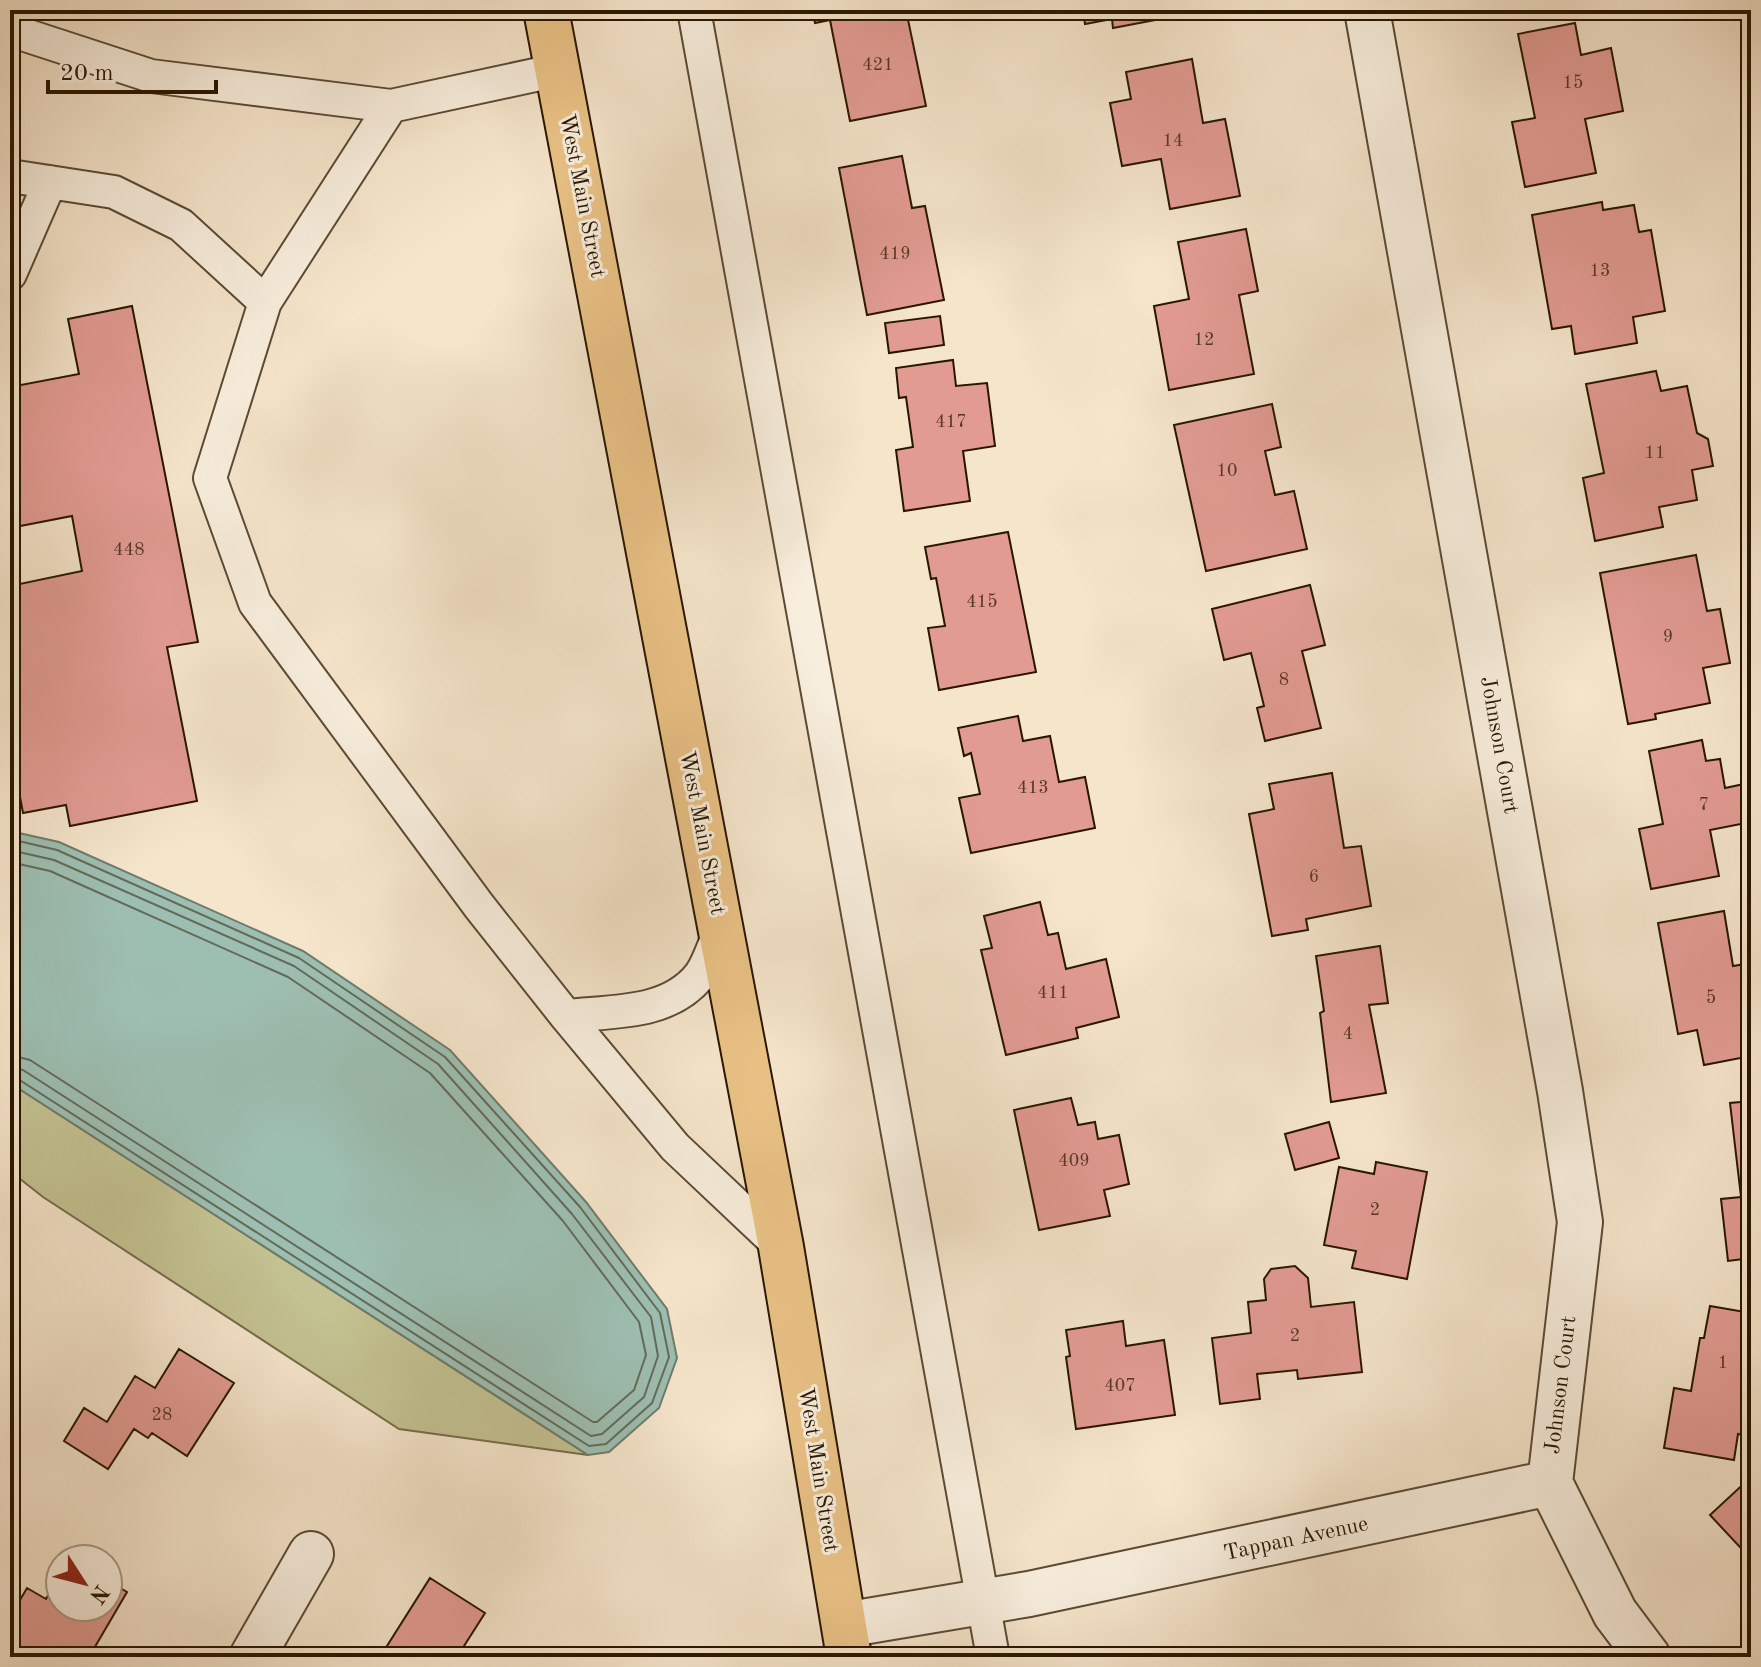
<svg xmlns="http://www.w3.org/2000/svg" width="1761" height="1667" font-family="'Old Standard TT',serif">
  <rect width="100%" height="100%" fill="#f5e5cb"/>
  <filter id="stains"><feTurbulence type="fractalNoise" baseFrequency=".0025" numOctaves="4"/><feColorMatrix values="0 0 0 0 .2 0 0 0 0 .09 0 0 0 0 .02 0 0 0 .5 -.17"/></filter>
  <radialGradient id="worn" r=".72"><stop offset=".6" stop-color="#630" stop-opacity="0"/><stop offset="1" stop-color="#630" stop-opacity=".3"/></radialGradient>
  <path fill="#c4c292" stroke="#766c49" stroke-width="2" d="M10 1083 588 1455 399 1429 43 1197 10 1171Z"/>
  <path fill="#9dbfb2" stroke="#6f7b6b" stroke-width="2" d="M10 831 59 842 303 951 450 1050 586 1202 667 1309 677 1358 659 1408 609 1452 588 1455 10 1083Z"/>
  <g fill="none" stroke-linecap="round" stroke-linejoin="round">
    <path stroke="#636a59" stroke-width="2" d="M10 839 57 850 299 958 445 1057 580 1207 660 1313 669 1357 652 1403 606 1444 589 1446 18 1079 10 1077
      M10 850 54 860 294 966 438 1064 572 1214 651 1317 658 1356 644 1397 602 1434 591 1436 23 1070 10 1067
      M10 862 50 871 288 977 430 1073 563 1221 639 1322 646 1355 634 1390 597 1422H593L30 1060 10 1055"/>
  </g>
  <path fill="#e29b92" stroke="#291600" stroke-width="2" d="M812 10H906L926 106 850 121 830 20 815 23Z
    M1083 10H1187V14L1113 28 1112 19 1085 24Z
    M1575 23 1581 55 1611 48 1623 111 1585 119 1596 173 1525 187 1512 122 1535 118 1518 34Z
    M1192 59 1203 123 1225 119 1240 196 1170 209 1161 159 1122 166 1110 103 1131 99 1126 72Z
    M902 156 912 208 925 206 944 300 867 315 839 168Z
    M1602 202 1603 210 1634 205 1639 232 1651 230 1665 311 1633 317 1637 343 1575 354 1571 326 1552 329 1532 215Z
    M1246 229 1258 291 1239 295 1254 374 1169 390 1154 306 1189 299 1178 242Z
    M132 306 198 642 167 647 197 801 70 826 66 805 23 813 17 781 10 783V586L82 571 72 516 10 528V387L79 374 68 319Z
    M940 316 944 345 889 353 885 323Z
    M953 360 956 386 987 383 995 446 963 451 970 501 904 511 896 450 913 447 906 397 899 398 896 368Z
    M1656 371 1661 391 1687 386 1697 433 1708 439 1713 466 1692 470 1697 500 1659 507 1663 527 1595 541 1583 478 1604 473 1586 384Z
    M1272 404 1281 447 1265 451 1275 495 1294 491 1307 549 1206 571 1174 425Z
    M1008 532 1036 672 939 690 928 628 945 626 936 578 931 579 925 547Z
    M1696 555 1707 611 1720 609 1730 663 1703 668 1710 703 1655 714 1656 719 1628 724 1600 573Z
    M1310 585 1325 645 1302 651 1321 728 1265 741 1257 708 1264 706 1251 653 1224 660 1212 609Z
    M1018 716 1023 741 1050 736 1059 782 1085 777 1095 828 971 853 959 798 980 794 971 753 964 756 958 728Z
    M1702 740 1706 761 1720 759 1725 788 1744 784 1751 822 1710 830 1719 876 1651 889 1639 829 1663 824 1649 751Z
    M1332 773 1344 848 1361 846 1371 906 1306 919 1308 930 1272 936 1249 814 1274 809 1269 784Z
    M1040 902 1048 935 1058 933 1066 969 1106 959 1119 1017 1076 1028 1078 1038 1006 1055 981 950 992 948 984 916Z
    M1724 911 1733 966 1751 963V1056L1704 1065 1697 1030 1678 1034 1658 923Z
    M1380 946 1388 1003 1369 1005 1386 1093 1331 1102 1320 1013 1324 1011 1316 956Z
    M1071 1098 1078 1125 1095 1122 1098 1139 1119 1135 1129 1184 1104 1190 1110 1216 1039 1230 1014 1110Z
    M1751 1101V1258L1728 1261 1721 1199 1741 1197 1730 1103Z
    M1329 1122 1339 1158 1295 1170 1285 1134Z
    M1376 1162 1427 1172 1407 1279 1352 1268 1356 1251 1324 1245 1339 1167 1374 1174Z
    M1295 1266 1308 1278 1311 1307 1354 1302 1362 1372 1298 1379 1297 1370 1257 1374 1260 1399 1220 1404 1212 1338 1251 1333 1248 1302 1266 1300 1264 1279 1271 1269Z
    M1710 1306 1751 1313V1436L1738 1434 1734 1460 1664 1448 1674 1388 1691 1391 1700 1338H1704Z
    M1123 1321 1126 1346 1164 1340 1175 1415 1076 1429 1066 1357 1070 1356 1066 1330Z
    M179 1349 234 1383 187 1456 152 1433 148 1438 134 1429 108 1469 64 1441 84 1408 107 1422 135 1376 155 1388Z
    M1751 1477V1559L1710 1515Z
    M60 1574V1607H108V1581L127 1592 89 1657H21L13 1652 19 1643 10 1638V1617L27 1588 46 1599Z
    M430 1578 485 1613 457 1657H380Z"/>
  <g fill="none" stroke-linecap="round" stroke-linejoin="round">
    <defs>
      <path id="lane" d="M694 10 993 1657
        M10 30 151 76 391 106 558 70
        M391 106 265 302 210 478 255 603 479 906 566 1016 675 1147 781 1247
        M10 176 114 192 181 225 265 302
        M10 274 50 182
        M566 1016C612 1011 669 1015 700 975 709 963 714 944 721 929"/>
      <path id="street" d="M1367 10 1560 1091 1580 1222 1550 1483
        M1550 1483 1615 1613 1648 1657
        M844 1625 1029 1594 1550 1483
        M252 1657 311 1554"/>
      <path id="primary" d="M546 10 781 1247 849 1657"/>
    </defs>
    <use href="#lane" stroke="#5c4a33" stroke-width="36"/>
    <use href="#street" stroke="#5c4a33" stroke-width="48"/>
    <use href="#primary" stroke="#291600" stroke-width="48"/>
    <use href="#lane" stroke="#f8eedd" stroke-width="32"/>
    <use href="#street" stroke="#f8eedd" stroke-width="44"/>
    <use href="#primary" stroke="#eac286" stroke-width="44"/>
  </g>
  <g text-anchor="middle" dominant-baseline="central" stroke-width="6" stroke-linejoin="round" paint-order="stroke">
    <g font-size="18" fill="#573724">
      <text x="878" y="65">421</text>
      <text x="1573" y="83">15</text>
      <text x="1173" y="141">14</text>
      <text x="895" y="254">419</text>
      <text x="1600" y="271">13</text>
      <text x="1204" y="340">12</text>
      <text x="951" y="422">417</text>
      <text x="1655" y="453">11</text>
      <text x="1227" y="471">10</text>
      <text x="129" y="550">448</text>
      <text x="982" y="602">415</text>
      <text x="1668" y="637">9</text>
      <text x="1284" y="680">8</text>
      <text x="1033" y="788">413</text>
      <text x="1704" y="805">7</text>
      <text x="1314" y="877">6</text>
      <text x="1053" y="993">411</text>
      <text x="1711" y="998">5</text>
      <text x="1348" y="1034">4</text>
      <text x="1074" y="1161">409</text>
      <text x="1375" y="1210">2</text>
      <text x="1295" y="1336">2</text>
      <text x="1723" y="1363">1</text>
      <text x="1120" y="1386">407</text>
      <text x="162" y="1415">28</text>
    </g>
    <g font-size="22" fill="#291600" stroke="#f8eedd">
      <text transform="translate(582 196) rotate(79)">West Main Street</text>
      <text transform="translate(1499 745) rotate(80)">Johnson Court</text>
      <text transform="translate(702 833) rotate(79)">West Main Street</text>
      <text transform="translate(1561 1385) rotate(-83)">Johnson Court</text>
      <text transform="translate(818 1470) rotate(81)">West Main Street</text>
      <text transform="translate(1296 1539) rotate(-12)">Tappan Avenue</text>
    </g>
  </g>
  <rect width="1761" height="1667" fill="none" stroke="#f5e5cb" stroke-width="40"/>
  <rect x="12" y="12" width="1737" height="1643" fill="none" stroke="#291600" stroke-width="4"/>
  <rect x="20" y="20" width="1721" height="1627" fill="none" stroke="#291600" stroke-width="2"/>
  <g transform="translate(84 1583) rotate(126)"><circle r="38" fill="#f8eedd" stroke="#a59885" stroke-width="2"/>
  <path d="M0-6L14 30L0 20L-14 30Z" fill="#8f2418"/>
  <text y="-12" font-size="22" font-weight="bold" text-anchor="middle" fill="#291600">N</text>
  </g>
  <path d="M48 80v12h168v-12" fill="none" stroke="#291600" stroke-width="4"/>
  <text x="60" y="80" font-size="24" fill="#291600" stroke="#f8eedd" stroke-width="6" paint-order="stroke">20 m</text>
  <rect width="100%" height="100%" filter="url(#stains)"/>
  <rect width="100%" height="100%" fill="url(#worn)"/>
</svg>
